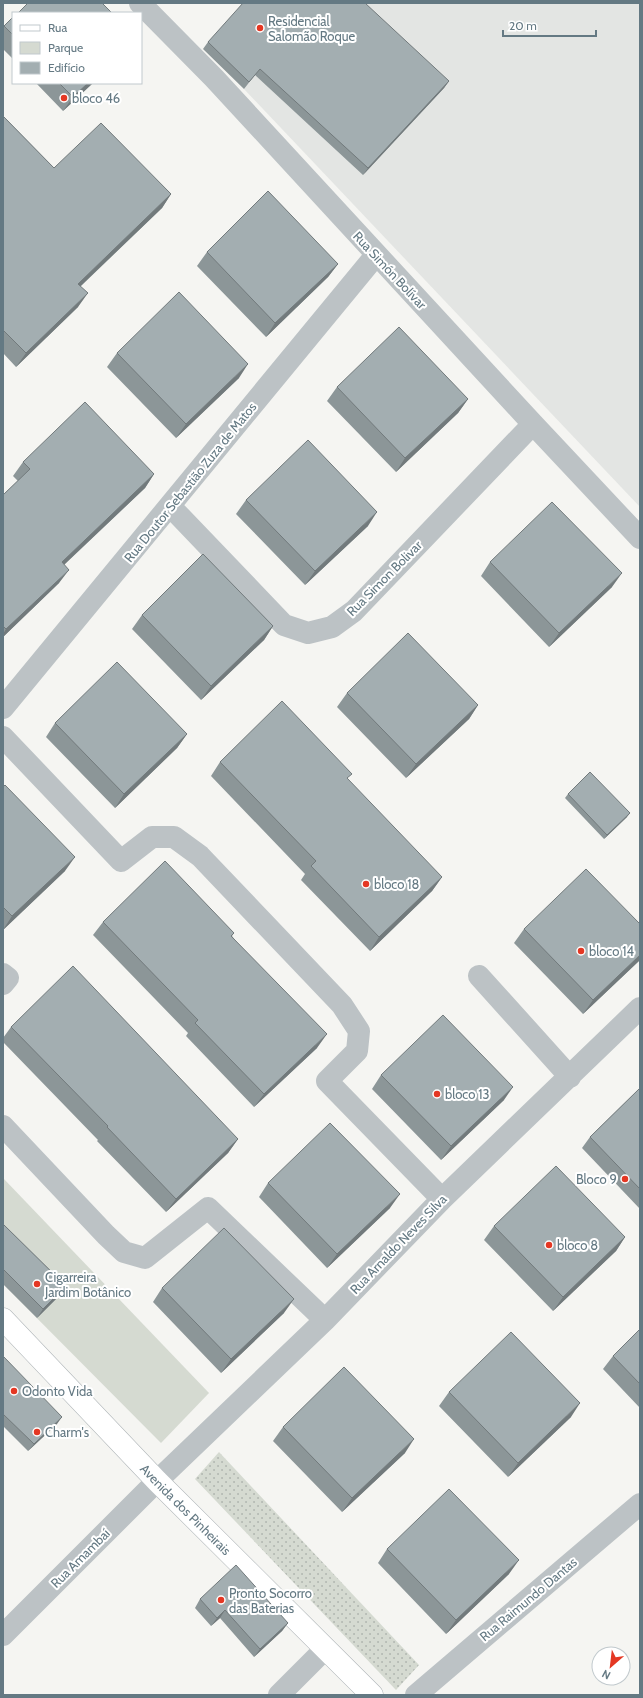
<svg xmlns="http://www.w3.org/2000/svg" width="643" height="1698" font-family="Cabin,sans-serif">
  <defs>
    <pattern id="grass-dots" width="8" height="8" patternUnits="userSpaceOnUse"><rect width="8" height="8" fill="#d5dad1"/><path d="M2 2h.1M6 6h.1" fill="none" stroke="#b0b6af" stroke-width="1.8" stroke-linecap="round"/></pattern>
  </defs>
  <rect width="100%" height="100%" fill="#f5f5f2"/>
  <path fill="#e3e5e3" d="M314 3H640V507L244 89Z"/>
  <path fill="url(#grass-dots)" d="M219 1452 419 1665 396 1690 195 1479Z"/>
  <path fill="#d5dad1" d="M3 1178 209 1393 161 1443 3 1284Z"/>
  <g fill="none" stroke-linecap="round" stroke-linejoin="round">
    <defs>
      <g id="major">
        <path id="s1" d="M3 1319 157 1481 372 1695"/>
      </g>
    </defs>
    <use href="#major" stroke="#b0b6b9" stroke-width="23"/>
    <path stroke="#bcc2c5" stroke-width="22" d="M140 3 214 78 533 424 640 538
      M170 506 284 625 308 633 332 627 354 611 533 424
      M3 708 376 255
      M3 737 121 861 152 837H174L200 856 342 1005 359 1031 357 1051 327 1081 442 1199
      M3 974 8 978 3 984
      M479 976 570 1077
      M3 1126 106 1235 124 1252 145 1258 208 1208 325 1320
      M3 1635 157 1481 325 1320 442 1199 640 1008
      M279 1695 325 1649
      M416 1695 640 1504"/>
    <use href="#major" stroke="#fff" stroke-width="22"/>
  </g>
  <path fill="#8c9698" d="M13 17V59L3 49V28Z
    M208 42 449 81 444 88 363 175 255 75 244 89 203 49Z
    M36 83H93L63 111Z
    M3 116 54 168 171 194 162 208 81 286 78 307 16 367 3 353Z
    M207 252 338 264 328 277 266 337 197 266Z
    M117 353 239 378 176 438 107 367Z
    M337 387 468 399 458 413 396 472 327 401Z
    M23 462 154 474 145 488 64 565 59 583 3 637V495L18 481 13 476Z
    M246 500 368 526 305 585 236 514Z
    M490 562 612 587 549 647 481 576Z
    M142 615 273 626 264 640 201 700 132 629Z
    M347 693 478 705 469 719 406 778 337 707Z
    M55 723 187 734 177 748 115 808 46 737Z
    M220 762 442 877 432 891 370 951 301 880 305 874 211 776Z
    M3 787 65 871 3 930Z
    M568 794 627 817 604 839 565 798Z
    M103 922 234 933 232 936 317 1048 254 1107 186 1036 188 1033 93 935Z
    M524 929 640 960 583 1014 514 943Z
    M11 1027 238 1139 228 1153 166 1212 97 1141 98 1140 3 1042V1038Z
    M381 1075 504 1100 441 1160 372 1089Z
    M640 1088V1209L582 1148 590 1137Z
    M268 1183 390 1208 327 1268 259 1197Z
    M3 1224 66 1286 60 1295 37 1318 3 1284Z
    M494 1226 625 1237 616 1251 553 1311 484 1240Z
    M162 1288 284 1313 221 1373 153 1302Z
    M640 1329V1408L603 1369 613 1356Z
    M3 1356 57 1424 28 1451 3 1426Z
    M449 1392 571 1417 508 1477 439 1406Z
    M283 1427 405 1453 342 1512 273 1441Z
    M387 1549 509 1574 446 1634 378 1563Z
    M200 1599 288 1623 282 1631 254 1657 220 1618 211 1626 195 1608Z"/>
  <path fill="#727a7c" d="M449 81 444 88 363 175 368 168Z
    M88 83H93L63 111 73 97Z
    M171 194 162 208 69 297 78 284Z
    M338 264 328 277 266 337 275 323Z
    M88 293 78 307 16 367 26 353Z
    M248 364 239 378 176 438 186 424Z
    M468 399 458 413 396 472 405 458Z
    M154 474 145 488 52 576 62 562Z
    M377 512 368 526 305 585 315 571Z
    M69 570 59 583 3 637V634L6 629Z
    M622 573 612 587 549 647 559 633Z
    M273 626 264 640 201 700 211 686Z
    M478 705 469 719 406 778 416 764Z
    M187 734 177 748 115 808 124 794Z
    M630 813 627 817 604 839 607 835Z
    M75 857 65 871 3 930 12 916Z
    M442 877 432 891 370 951 379 937Z
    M640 955V960L583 1014 593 1000Z
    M327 1034 317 1048 254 1107 264 1094Z
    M513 1087 504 1100 441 1160 451 1146Z
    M238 1139 228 1153 166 1212 176 1199Z
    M400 1194 390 1208 327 1268 337 1254Z
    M625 1237 616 1251 553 1311 563 1297Z
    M66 1286 60 1295 37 1318 43 1309Z
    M294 1299 284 1313 221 1373 231 1359Z
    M580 1403 571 1417 508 1477 518 1463Z
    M62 1417 57 1424 28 1451 34 1444Z
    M414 1439 405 1453 342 1512 352 1498Z
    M519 1560 509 1574 446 1634 456 1620Z
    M225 1610 220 1618 211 1626 217 1618Z
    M288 1623 282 1631 254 1657 260 1649Z"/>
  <path fill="#a3aeb1" stroke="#727a7c" d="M28 3H102L112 13H18Z
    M243 3H365L449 81 368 168 260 69 249 82 208 42Z
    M13 17V35L4 26Z
    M59 83H88L73 97Z
    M3 116 54 168 101 123 171 194 78 284 88 293 26 353 3 330Z
    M268 191 338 264 275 323 207 252Z
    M179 292 248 364 186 424 117 353Z
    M399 327 468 399 405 458 337 387Z
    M85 402 154 474 62 562 69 570 6 629 3 626V495L30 469 23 462Z
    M308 440 377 512 315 571 246 500Z
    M552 502 622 573 559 633 490 562Z
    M203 554 273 626 211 686 142 615Z
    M408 633 478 705 416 764 347 693Z
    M117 662 187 734 124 794 55 723Z
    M282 701 352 774 347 778 442 877 379 937 311 866 316 861 220 762Z
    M590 772 630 813 607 835 568 794Z
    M5 785 75 857 12 916 3 907V787Z
    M165 861 234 933 231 936 327 1034 264 1094 195 1023 198 1020 103 922Z
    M586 869 640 924V955L593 1000 524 929Z
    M73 966 238 1139 176 1199 107 1127 108 1126 11 1027Z
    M443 1015 513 1087 451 1146 381 1075Z
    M640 1088V1189L590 1137Z
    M330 1123 400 1194 337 1254 268 1183Z
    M556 1166 625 1237 563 1297 494 1226Z
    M3 1224 66 1286 43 1309 3 1269Z
    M224 1228 294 1299 231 1359 162 1288Z
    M640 1329V1384L613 1356Z
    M511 1332 580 1403 518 1463 449 1392Z
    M3 1356 62 1417 34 1444 3 1414Z
    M344 1367 414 1439 352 1498 283 1427Z
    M449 1489 519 1560 456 1620 387 1549Z
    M236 1565 288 1623 260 1649 225 1610 217 1618 200 1599Z"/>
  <g fill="#e43723" stroke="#fff" stroke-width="1.5">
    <circle cx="260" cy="28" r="4"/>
    <circle cx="64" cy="98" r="4"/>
    <circle cx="366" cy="884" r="4"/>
    <circle cx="581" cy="951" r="4"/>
    <circle cx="437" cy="1094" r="4"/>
    <circle cx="625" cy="1179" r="4"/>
    <circle cx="549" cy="1245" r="4"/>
    <circle cx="37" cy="1284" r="4"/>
    <circle cx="14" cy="1391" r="4"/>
    <circle cx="37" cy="1432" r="4"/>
    <circle cx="221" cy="1600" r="4"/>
  </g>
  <g text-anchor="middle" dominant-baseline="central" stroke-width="4" stroke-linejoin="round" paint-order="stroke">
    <g font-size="13" fill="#647983" stroke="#fff" text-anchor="start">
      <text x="268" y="21">Residencial<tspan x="268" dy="15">Salomão Roque</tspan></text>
      <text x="72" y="98">bloco 46</text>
      <text x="374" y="884">bloco 18</text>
      <text x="589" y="951">bloco 14</text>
      <text x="445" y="1094">bloco 13</text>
      <text x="617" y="1179" text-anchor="end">Bloco 9</text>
      <text x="557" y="1245">bloco 8</text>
      <text x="45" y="1277">Cigarreira<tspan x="45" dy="15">Jardim Botânico</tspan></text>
      <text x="22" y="1391">Odonto Vida</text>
      <text x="45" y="1432">Charm's</text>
      <text x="229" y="1593">Pronto Socorro<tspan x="229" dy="15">das Baterias</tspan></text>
    </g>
    <g font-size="13" fill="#647983" stroke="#fff">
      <text transform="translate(390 270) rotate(47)">Rua Simón Bolívar</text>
      <text transform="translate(190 482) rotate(-51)">Rua Doutor Sebastião Zuza de Matos</text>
      <text transform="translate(384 578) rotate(-45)">Rua Simon Bolivar</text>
      <text transform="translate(398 1244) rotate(-46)">Rua Arnaldo Neves Silva</text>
      <text stroke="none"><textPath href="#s1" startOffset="264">Avenida dos Pinheirais</textPath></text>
      <text transform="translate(80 1558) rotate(-45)">Rua Amambaí</text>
      <text transform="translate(528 1599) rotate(-40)">Rua Raimundo Dantas</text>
    </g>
  </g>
  <rect width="643" height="1698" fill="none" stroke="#647983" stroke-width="8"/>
  <rect x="12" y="12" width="130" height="72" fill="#ffffff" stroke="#c1c9cd"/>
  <rect x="20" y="25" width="20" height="6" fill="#ffffff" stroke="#c1c9cd"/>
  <text x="48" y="32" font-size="12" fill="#647983">Rua</text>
  <rect x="20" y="42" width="20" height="12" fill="#d5dad1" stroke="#c1c9cd"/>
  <text x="48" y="52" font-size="12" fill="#647983">Parque</text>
  <rect x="20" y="62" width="20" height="12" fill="#a3aeb1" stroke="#c1c9cd"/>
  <text x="48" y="72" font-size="12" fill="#647983">Edifício</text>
  <g transform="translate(611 1666) rotate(208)"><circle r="19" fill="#ffffff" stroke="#c1c9cd"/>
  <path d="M0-3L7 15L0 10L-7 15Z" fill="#e43723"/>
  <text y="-6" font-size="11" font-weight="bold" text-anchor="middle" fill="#647983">N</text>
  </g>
  <path d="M503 30v6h93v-6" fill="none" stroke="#647983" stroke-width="2"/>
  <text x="509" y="30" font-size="12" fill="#647983" stroke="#ffffff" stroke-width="3" paint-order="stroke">20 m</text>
</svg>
